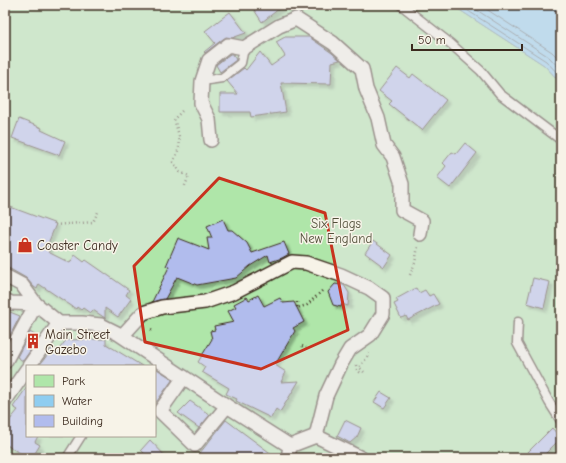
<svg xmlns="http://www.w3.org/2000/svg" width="566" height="463" font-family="'Comic Neue',sans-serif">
  <defs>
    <filter id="shadow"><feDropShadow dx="3.5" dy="3.5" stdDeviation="1" flood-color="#0004"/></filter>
  </defs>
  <rect width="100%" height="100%" fill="#e9e8e9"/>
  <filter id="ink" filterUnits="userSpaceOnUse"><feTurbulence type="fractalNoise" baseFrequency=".025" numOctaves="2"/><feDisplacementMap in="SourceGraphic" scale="8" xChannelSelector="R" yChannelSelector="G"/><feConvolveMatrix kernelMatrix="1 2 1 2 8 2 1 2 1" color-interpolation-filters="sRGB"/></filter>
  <g filter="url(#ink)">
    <path fill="#afe6a9" stroke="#758864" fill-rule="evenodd" d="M5 5H452L544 65 561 83V458H5ZM27 366H155V436H27Z"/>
    <path fill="#8fcdf0" stroke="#6d8c9c" d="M452 5H561V83L544 65Z"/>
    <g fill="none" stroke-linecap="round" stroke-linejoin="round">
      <path stroke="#5d6b72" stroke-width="1" d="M459 5 546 61 561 77
        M469 5 549 57 561 70
        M480 5 552 52 561 61"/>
    </g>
    <path fill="#b1bced" stroke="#3b2a1e" filter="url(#shadow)" d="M251 5H284L262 22Z
      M230 12 246 33 232 38 226 37 223 39 205 53 204 52 215 43 205 31Z
      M285 37H309L332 53 340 60 332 62 331 84 281 83 286 112 251 117 250 112H220V94H238L227 81 244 68 246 70 260 52 271 66 285 56 276 42Z
      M230 54H233L236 60 220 72 216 65Z
      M397 68 410 78 413 74 446 100 422 130 389 104 392 101 379 91Z
      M19 119 42 128 41 130 65 141 59 155 12 138Z
      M465 143 477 153 450 188 437 178 446 166 443 163 452 152 456 154Z
      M5 205 56 224 47 246 50 248 48 252 70 263 75 255 84 262 86 260 129 290 126 295 131 299 118 317 105 308V318L93 310 90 313 83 308 81 310 77 307 76 309 39 284 37 289 34 287 26 278 5 266Z
      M223 219 228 230H232L247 243 252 253 284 242 289 254 282 258 270 262 268 255 250 266 236 278 197 285 177 277 165 299 152 302 169 267 166 266 178 238 209 250 207 238H212L207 226Z
      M373 241 392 255 384 267 365 253Z
      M533 278 550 282 544 308 527 303Z
      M335 284 344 285 349 293 348 306 342 304 341 307 333 305 328 292Z
      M416 288 419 293 425 290 429 296 433 294 439 304 408 320 406 316 401 318 394 304 398 302 396 299Z
      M258 295 264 306 280 298 283 303 294 302 304 322 293 328 295 331 275 365 286 372 281 382 299 381 280 412 276 409 271 418 236 401 237 399 226 394 229 388 202 372 205 367 198 362 212 339 210 331 215 330 214 326 234 322 228 311 236 307 234 304 247 297 249 300Z
      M5 310 20 316 5 345Z
      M30 332 39 338 23 361 17 357Z
      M106 339V344L142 366H39L53 347 58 351 66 340Z
      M155 368 173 379 157 401 155 402Z
      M27 387V436H38L35 442 40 445 32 458H28L5 444V426L18 410 13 407Z
      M381 392 391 398 384 408 374 402Z
      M190 401 210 415 199 428 178 413Z
      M226 420 277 458H196Z
      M345 420 361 428 357 437 350 443 337 436Z
      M552 428 561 438 541 458H534L528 452Z
      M150 440 167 458H149L141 450Z"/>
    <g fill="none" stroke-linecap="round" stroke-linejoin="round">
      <defs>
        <path id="service" d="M401 5 451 44 481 71 500 94 561 140
          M202 81 222 78 241 63 244 48
          M518 322 517 343 549 402 561 421
          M67 458 81 436"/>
        <path id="pedestrian" d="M211 140 209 119 201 103 202 81 209 60 228 45 244 48 279 26 296 19 333 43 362 69 366 89 378 118 384 145 393 157 402 184V210L422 221 420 234
          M5 276 22 285 36 304 5 362
          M5 300 11 303 36 304 59 323
          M122 336 143 313 162 307 205 302 234 292 292 262 306 263 341 275 369 288 383 298V314L370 335 350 349 341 364 326 396 316 436
          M29 366 59 323H82L101 325 119 334 227 406 290 446 316 436 361 458
          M184 377 160 411 195 445 227 406
          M5 401 27 369
          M288 458 290 446"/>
      </defs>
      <use href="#service" stroke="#3b2a1e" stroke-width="11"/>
      <use href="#pedestrian" stroke="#3b2a1e" stroke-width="16"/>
      <path stroke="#3b2a1e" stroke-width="2.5" stroke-dasharray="1 3" stroke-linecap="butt" d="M182 111 174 119C180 139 183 143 173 162L180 172 189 176 184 188
        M55 225 93 222 99 210
        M410 275 415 263 418 246
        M297 302V308L307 305 323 290
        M151 330 154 332
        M302 346 306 348
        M356 365 357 370 362 374
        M364 372 359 367 366 359 369 353"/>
      <use href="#service" stroke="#f7f3e8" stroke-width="8"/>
      <use href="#pedestrian" stroke="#f7f3e8" stroke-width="13"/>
    </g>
  </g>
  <path d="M0 0H566V463H0ZM219 178 325 213 348 330 261 369 145 342 134 266Z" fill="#e9e8e9" fill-opacity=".55" fill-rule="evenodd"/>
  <path fill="none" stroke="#c8321e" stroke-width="3" stroke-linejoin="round" d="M219 178 325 213 348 330 261 369 145 342 134 266Z"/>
  <defs>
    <symbol id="shop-bare" viewBox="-9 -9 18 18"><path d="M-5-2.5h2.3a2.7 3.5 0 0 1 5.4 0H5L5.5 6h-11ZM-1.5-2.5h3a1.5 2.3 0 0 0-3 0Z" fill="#c8321e" stroke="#f7f3e8" stroke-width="2.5" paint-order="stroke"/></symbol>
    <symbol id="building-bare" viewBox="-9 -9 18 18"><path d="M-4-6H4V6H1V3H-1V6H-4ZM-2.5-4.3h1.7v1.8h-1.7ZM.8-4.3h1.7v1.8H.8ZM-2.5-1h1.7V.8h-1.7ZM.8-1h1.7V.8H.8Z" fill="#c8321e" stroke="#f7f3e8" stroke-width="2.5" paint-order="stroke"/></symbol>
  </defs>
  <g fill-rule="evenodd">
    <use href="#shop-bare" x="14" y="234" width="22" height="22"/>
    <use href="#building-bare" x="22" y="330" width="22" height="22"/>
  </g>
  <g text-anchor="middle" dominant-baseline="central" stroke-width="3" stroke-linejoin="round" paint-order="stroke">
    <g font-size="13" fill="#52503a" stroke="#f7f3e8">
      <text x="336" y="223">Six Flags<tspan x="336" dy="15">New England</tspan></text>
    </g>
    <g font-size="13" fill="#3b2a1e" stroke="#f7f3e8" text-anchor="start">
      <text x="37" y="245">Coaster Candy</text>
      <text x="45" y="334">Main Street<tspan x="45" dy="15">Gazebo</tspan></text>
    </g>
  </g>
  <rect width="566" height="463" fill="none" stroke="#f7f3e8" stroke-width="20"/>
  <rect x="10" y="10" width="546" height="443" fill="none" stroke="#3b2a1e" stroke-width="1.5" filter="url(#ink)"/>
  <rect x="26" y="365" width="130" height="72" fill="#f7f3e8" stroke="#aca397"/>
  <rect x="34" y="375" width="20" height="12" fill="#afe6a9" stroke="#aca397"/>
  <text x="62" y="385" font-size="12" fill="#3b2a1e">Park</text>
  <rect x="34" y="395" width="20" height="12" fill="#8fcdf0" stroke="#aca397"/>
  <text x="62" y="405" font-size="12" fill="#3b2a1e">Water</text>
  <rect x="34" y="415" width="20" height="12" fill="#b1bced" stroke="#aca397"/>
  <text x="62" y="425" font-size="12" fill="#3b2a1e">Building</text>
  <path d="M412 44v6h110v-6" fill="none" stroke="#3b2a1e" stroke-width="2"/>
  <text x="418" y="44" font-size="12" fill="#3b2a1e" stroke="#f7f3e8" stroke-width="3" paint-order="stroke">50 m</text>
</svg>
